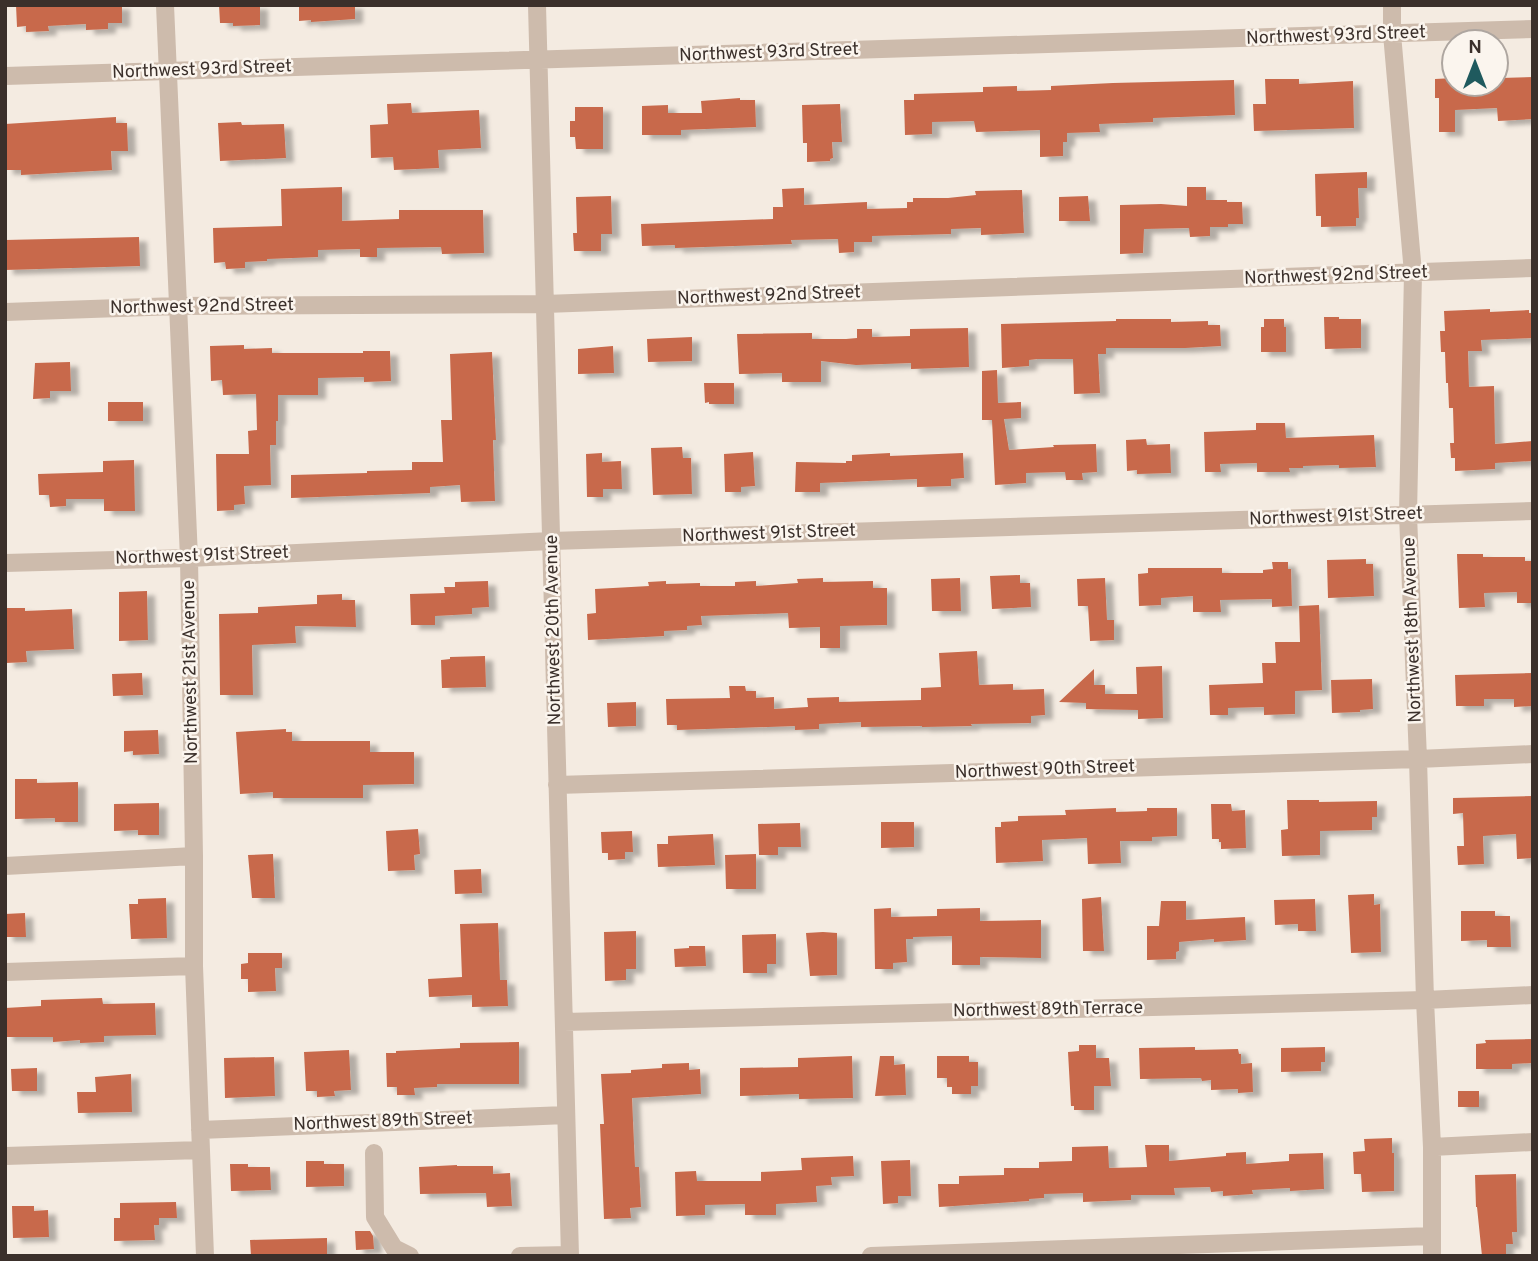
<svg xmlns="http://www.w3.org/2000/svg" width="1538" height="1261" font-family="Overpass,sans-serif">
  <defs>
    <filter id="shadow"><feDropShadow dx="8" dy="4.5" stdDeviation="2" flood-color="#0004"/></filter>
  </defs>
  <rect width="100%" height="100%" fill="#f4ebe1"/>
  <path fill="#c8694b" filter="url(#shadow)" d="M16 5H122V23H108V29L86 30V24L48 26 49 31 26 32V26L17 27Z
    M219 5H260V25L233 26V23H220Z
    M299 5H355V19L311 22V20L299 21Z
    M1533 77V119L1498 121 1497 108 1455 110V132H1439V98H1435V79L1454 78V84H1501V78Z
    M1265 79H1299V84L1353 81 1354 128 1254 131 1253 104H1266Z
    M1234 80 1235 115 1153 118V122L1099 124 1100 132 1067 133V142H1063V156L1040 157V130L976 132 974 121 932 122V134L905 135 904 100H914V94L983 92V87L1017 86V91L1051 90V86L1113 83Z
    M740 98V100H755L756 127 681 130V135H642V106L668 105V113H702L701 101Z
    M411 103 412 113 479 110 481 148 438 150 439 168 394 170 393 157 371 158 370 125 388 124 387 104Z
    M840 104 842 142H832L833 158 830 159V161L807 162V143H803L802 105Z
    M575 107H603V149H576L575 137H570V121H575Z
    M116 117V123H127L128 151H111L112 170 21 175V170H5V124Z
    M241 122 242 125 284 124 286 158 220 161 218 123Z
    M1367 172V188H1358L1359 218H1356V226L1321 227V216H1316L1315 174Z
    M342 187V221L399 219V210H483L484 253 442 254 441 247 377 248V257H360V249L318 250V257L267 259V261L245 262V268L226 269 225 262 214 263 213 228 282 226 281 189Z
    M1187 187H1206V200H1227V202H1242L1243 224H1228V227H1210V236L1190 237 1189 228 1144 229 1143 253 1120 254V205L1161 204 1187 206Z
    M804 188V205L867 202V209L907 208V202H913V198H948L976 195 975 191 1022 190 1024 233 981 235V228L951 229V234L872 236V242H854V252L839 253 838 239 791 240 792 244 675 248V245L642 246 641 224 773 219V207H783L782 189Z
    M611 196 612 234H601V251H574L573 233H577L576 197Z
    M1088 196 1090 221H1059V197Z
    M139 237 140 266 5 270V240Z
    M1490 309V312L1529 310V313H1533V338L1481 340 1482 351H1468L1469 387 1494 386 1495 444 1533 441V461L1495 463V469L1455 471V458H1451L1450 443H1454L1453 408H1449L1448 383H1446L1445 352H1441L1440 331H1445L1444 311Z
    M1324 317H1339V319H1361V348L1325 349Z
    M1116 319H1171V322L1208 321V325H1220L1221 346 1185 348H1106V354H1098L1100 393 1074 394 1073 359H1037L1029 360V366L1002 368 1001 324 1116 321Z
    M1264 319H1284V327H1286V352H1261V327H1264Z
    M968 328 969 367 911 369V363L856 365 821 361V382H782V373L739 374 737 334 812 333V339H846L857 338V329H872V337L910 336V329Z
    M692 337V361L648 362 647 339Z
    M244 345V349L272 348V353H363V351H390L391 381 364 382V377L318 378V395H278V421H276V445H270L271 485 244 486 245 504 234 505V510L217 511 216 454H249L248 431 257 430 256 394 223 395 222 380 211 381 210 346Z
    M613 346 614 373 578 374V349Z
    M492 352 496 440H493L495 501 461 502 460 485 430 487V493L291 498V475L367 473V471L412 470V462H443L441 420H452L450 354Z
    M70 362 71 391H50V398L33 399 35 363Z
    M997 370 998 403 1021 402V418L1004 419 1009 450 1054 447 1053 445 1096 444 1097 472 1082 473 1083 480H1066L1065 472 1026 473V483L995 485 992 420H982V371Z
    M704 383H734V404H709V402L705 403Z
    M108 402H143V421H108Z
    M1256 423H1285L1286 438 1374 435 1376 467 1339 468V465L1303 466V468H1289L1290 472H1257V463L1220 464 1221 472H1205L1204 432 1256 430Z
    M1146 439 1147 445 1170 444 1171 473 1137 474V470L1127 471 1126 440Z
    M682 447 683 458H691L692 494 653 495 651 448Z
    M753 452 755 486 741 487V492H725L724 454Z
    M602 453V462L621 461 622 489H603V497H587L586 454Z
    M890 453V456L963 453 964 478 951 479V486L917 487V479L820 483V492H795L796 462 846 463V461H852V455Z
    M134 460 135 511H104V499H66V506L50 507 49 495H39L38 474 103 472V461Z
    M1457 554H1483V557H1525V561H1533V603H1517V592L1484 593 1485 607 1459 608Z
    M1366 559V564H1373L1374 596 1328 598 1327 560Z
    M1272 562H1288V569H1291L1292 606 1272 607V599L1220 600 1221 612H1193V596L1161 598V605L1139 606 1138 574 1148 573V568H1222V573H1263V570L1273 569Z
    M1020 575V583H1030L1031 607 992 609 990 576Z
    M823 578V582L873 581V588H887V625L840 626V648H820V627L789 628 788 613 701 616 702 625 687 626V630L664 631V636L588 640 587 614 596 613 595 589 649 586 648 582 666 581V584L700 583V586H735V582L756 581V586L798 583 797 579Z
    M960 578 961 611H932L931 579Z
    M1105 578 1107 620H1114V640L1090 641 1088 606H1078L1077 579Z
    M488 581 489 607 472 608V614L435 616V625H411L410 594 445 593 444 587H455V582Z
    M147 591 148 640 119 641V592Z
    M342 594V600H355L356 627 295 626 296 643 252 645 253 695H220L219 614 258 613V607L317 604V595Z
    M1319 605 1322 690 1295 691V714L1264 715V707L1228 708V715H1210L1209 685 1263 683 1262 663H1276L1275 642H1300L1299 606Z
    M5 608H25V611L72 609 74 649 26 651 27 662 6 663Z
    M977 651 979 685 1013 684V690L1044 689 1045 715 1031 716V723L971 724 972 726 922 727V726L861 727V722L819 724V729L795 730V726L677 730V725H667L666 699 730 698 729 686H745L746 691H756V698L774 697V709L808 707 807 698 839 697V702L921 700V688L941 687 939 653Z
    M485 656 486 687 442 688 441 660 450 659V657Z
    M1162 666 1163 718 1138 719V710L1086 709V703L1059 702 1094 669V685H1105V694H1137L1136 667Z
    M142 673 143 695 113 696 112 674Z
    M1533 673V706L1514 707V699H1484V706H1456L1455 675Z
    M1372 679 1373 709 1360 710V712L1332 713 1331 680Z
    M636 702V726L608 727 607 703Z
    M286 729V732H292V741H370V752H414V784L363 785V798H273V792L240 794 236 732Z
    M158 730 159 754 133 755V751L124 752V731Z
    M15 779H37V783L78 782V822H55V818L15 819Z
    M1533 796V858L1517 859 1516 834 1483 836 1484 864 1458 865 1457 846H1464L1463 813 1453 814V798Z
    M1287 800H1319V802L1377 801V817H1372V830L1320 831V855L1282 856 1281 830 1288 829Z
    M159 803V835H138V830L114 831V804Z
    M1211 804H1231L1232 811 1245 810 1246 848 1221 849V842H1219V839H1212Z
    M1116 808V812L1147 811V808H1177V836L1152 837V841H1120L1121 863 1088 864 1087 838 1042 840 1043 861 996 863 995 827H1001V822L1018 821V816L1066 815 1065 810Z
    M881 822H914V847L881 848Z
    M800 823 801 847H778V855H759L758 824Z
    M418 829 420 854 414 855 415 870 388 871 386 831Z
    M632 831 633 852H625V859L608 860V853H602L601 832Z
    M713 834 715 865 658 867 657 844H668V836Z
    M273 854 275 898H252L248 855Z
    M756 854V889H726L725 855Z
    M481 869 482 893 455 894 454 870Z
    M1374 894V905L1380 904 1381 952 1351 953 1348 895Z
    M1101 897 1104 951H1083L1082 899Z
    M166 898 167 938 131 939 129 904H138V899Z
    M1315 899 1316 931H1298V924L1275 925 1274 900Z
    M1161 901H1186V920L1245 917 1246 940 1214 942V939L1179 942V951L1176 952V959L1147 960V926H1159Z
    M891 908V917L937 916V909L980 908V921L1041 920V958L980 957V965H952V936L913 937V939H906L907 962 893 963V969H875L874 909Z
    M1461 911H1495V916H1510L1511 947H1487V940L1461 941Z
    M25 913 26 937H5V914Z
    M498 923 500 980H507L508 1006 472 1007V995L429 997 428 979 462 977 460 924Z
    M636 931V969H626V980L605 981 604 932Z
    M823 932 837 933V975L810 976 806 933Z
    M776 934V964H767V973H743L742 935Z
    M689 946H705L706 966 675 967 674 949 689 948Z
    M248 953H282V968H275L276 991 248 992V979H241V964L248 963Z
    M102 998 103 1004 155 1003 156 1035 104 1036V1042L80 1043V1040L53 1042V1037H5V1008L41 1006V1000Z
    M1533 1039V1063L1512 1064V1069H1476V1044L1486 1043 1485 1040Z
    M519 1042V1084H437V1087L414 1088 415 1095H397V1087H387L386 1053H396V1051L460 1048V1043Z
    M1079 1045H1096V1058H1109L1111 1086H1094V1110H1074V1106H1071L1068 1052 1079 1051Z
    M1195 1047V1050L1238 1049 1239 1054H1241V1064L1252 1063 1253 1092 1238 1093V1089L1211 1090V1080L1202 1081 1201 1078 1140 1079 1139 1048Z
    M1325 1047V1062H1321V1071L1281 1072V1048Z
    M349 1050 351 1090 334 1091 335 1096 317 1097V1091H306L304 1052Z
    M852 1056 853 1098 799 1099V1094L740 1096V1068L798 1067V1058Z
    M880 1056H894V1065L905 1064 906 1095 875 1096Z
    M937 1056H969V1062H978V1086H971V1094H952V1087H947V1078H937Z
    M274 1057 275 1096 225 1098 224 1058Z
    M689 1063V1070L700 1069 701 1094 632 1098 635 1167H639L641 1207 630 1208 631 1218 604 1219 600 1124H604L601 1074 631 1073V1070L662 1068V1064Z
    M37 1068V1091H12L11 1069Z
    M131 1074 132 1112 78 1113 77 1092H96L95 1077Z
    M1458 1091H1479V1107H1458Z
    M1392 1138V1153H1394V1191L1362 1192 1361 1174H1354L1353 1152 1365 1151 1364 1139Z
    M1145 1145H1169V1161L1226 1156V1153L1246 1152V1164L1289 1161V1154L1323 1153 1324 1189 1290 1191V1188L1252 1190 1253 1194 1223 1196V1191L1211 1192 1210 1187 1174 1188 1175 1195H1131V1200L1083 1202V1193L1044 1194V1198L1029 1199V1201L939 1207 938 1184H959V1176L1004 1175V1168H1039V1162L1072 1161V1147L1108 1146 1109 1168 1147 1167Z
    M853 1156 854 1176 831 1177 832 1185 816 1186 817 1202 776 1204V1215H745V1204L705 1205V1215L676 1216 675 1172 696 1171 697 1181H761V1172L802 1170 801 1158Z
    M910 1160 911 1196H898V1203L883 1204 881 1161Z
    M306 1161H324V1164H344V1186L306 1187Z
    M230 1164H248V1167H270L271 1190 231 1191Z
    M457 1165V1166H493V1174L510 1173 512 1206 487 1207 486 1193 420 1194 419 1167Z
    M1516 1174 1517 1232H1512L1513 1244H1506V1256H1482L1477 1207H1476L1475 1175Z
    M176 1202 177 1218H159V1225H154L155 1240 114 1241V1218H120V1203Z
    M12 1206H34V1211L48 1210 49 1237 13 1238Z
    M355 1231H370L373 1236 374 1249 356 1250Z
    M327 1238V1256H251L250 1240Z"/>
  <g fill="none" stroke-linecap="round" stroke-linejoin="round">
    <path stroke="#cdbbac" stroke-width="18" d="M165 5 189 558 194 856V966L205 1256
      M537 5 570 1256
      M1392 5V34L1413 273 1408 515 1418 759 1425 1000 1432 1147V1256
      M5 76 1533 29
      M5 312 177 306 545 304 1533 268
      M5 563 189 558 551 541 1533 511
      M557 785 1418 759 1533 754
      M5 866 194 856
      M5 972 194 966
      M564 1022 1425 1000 1533 995
      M200 1130 566 1115
      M1432 1147 1533 1142
      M374 1153 375 1217 394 1248 410 1256
      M5 1156 201 1150
      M520 1256 570 1255
      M871 1256 1431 1236"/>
  </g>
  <g text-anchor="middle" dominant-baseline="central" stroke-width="5" stroke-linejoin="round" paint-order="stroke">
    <g font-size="18" fill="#3b302b" stroke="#fbf5ee">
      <text transform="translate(1336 36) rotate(-2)">Northwest 93rd Street</text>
      <text transform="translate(769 53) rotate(-2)">Northwest 93rd Street</text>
      <text transform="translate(202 70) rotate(-2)">Northwest 93rd Street</text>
      <text transform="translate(1336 276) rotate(-2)">Northwest 92nd Street</text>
      <text transform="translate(769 296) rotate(-2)">Northwest 92nd Street</text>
      <text transform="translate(202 307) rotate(-1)">Northwest 92nd Street</text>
      <text transform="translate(1336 517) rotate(-2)">Northwest 91st Street</text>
      <text transform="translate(769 534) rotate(-2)">Northwest 91st Street</text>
      <text transform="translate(202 556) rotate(-2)">Northwest 91st Street</text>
      <text transform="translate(554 630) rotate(-91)">Northwest 20th Avenue</text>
      <text transform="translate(1413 630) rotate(-92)">Northwest 18th Avenue</text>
      <text transform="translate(191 672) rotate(-91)">Northwest 21st Avenue</text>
      <text transform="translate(1045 770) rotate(-2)">Northwest 90th Street</text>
      <text transform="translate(1048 1010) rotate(-1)">Northwest 89th Terrace</text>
      <text transform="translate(383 1122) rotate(-2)">Northwest 89th Street</text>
    </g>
  </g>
  <rect width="1538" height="1261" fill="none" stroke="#3b302b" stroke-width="14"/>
  <g transform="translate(1475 63)"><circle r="33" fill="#fbf5ee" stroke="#aea6a0" stroke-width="2"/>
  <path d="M0-5L12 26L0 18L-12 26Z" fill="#1f5a5e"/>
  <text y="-10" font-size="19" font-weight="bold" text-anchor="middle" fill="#3b302b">N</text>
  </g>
</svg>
